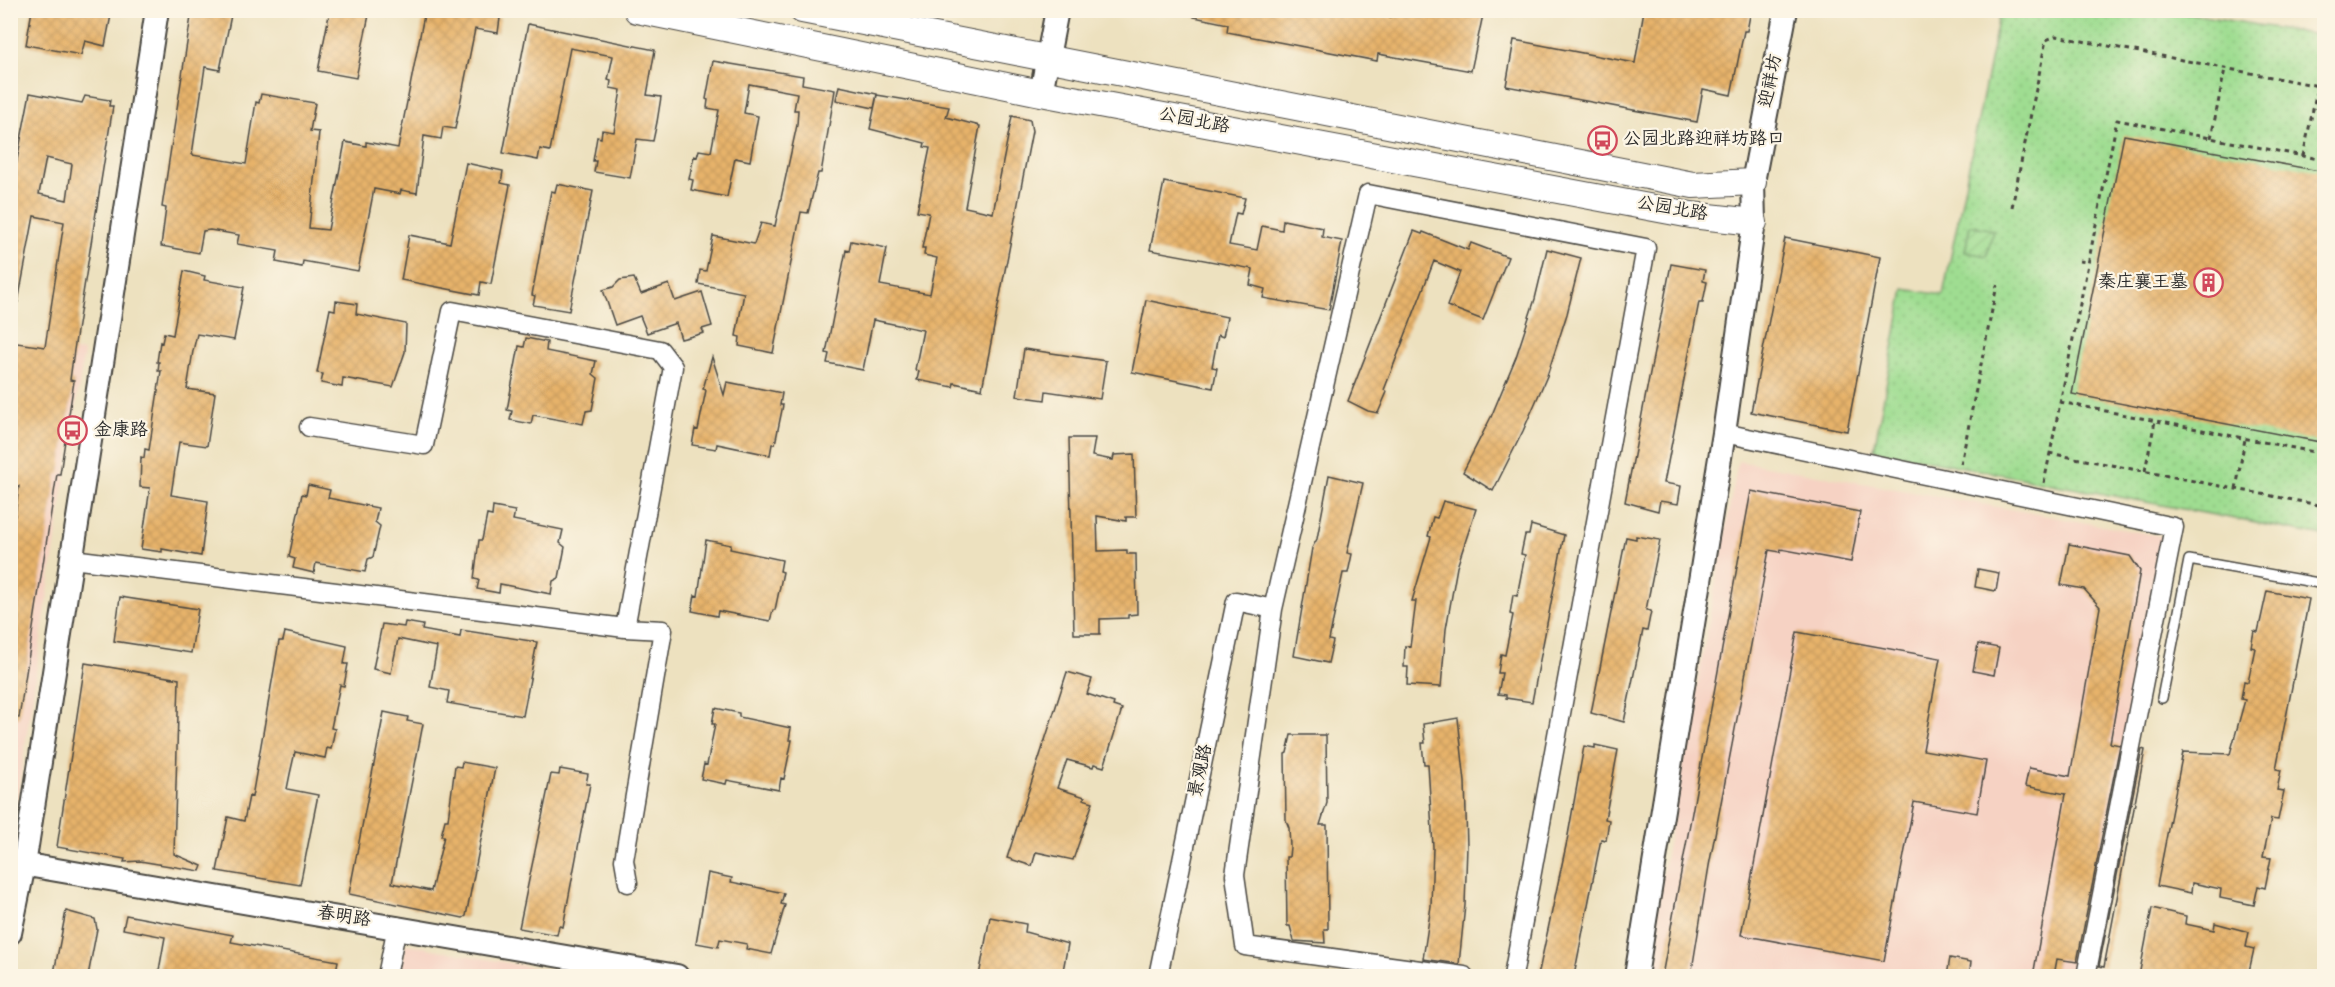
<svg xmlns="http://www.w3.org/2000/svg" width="2335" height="987" font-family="'Gochi Hand','LXGW WenKai TC',sans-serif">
  <defs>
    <pattern id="grass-dots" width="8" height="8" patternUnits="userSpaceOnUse" patternTransform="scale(1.5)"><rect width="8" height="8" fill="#9fdd91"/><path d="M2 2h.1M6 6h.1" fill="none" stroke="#89be7d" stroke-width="1.8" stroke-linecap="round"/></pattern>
    <pattern id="garden-furrows" width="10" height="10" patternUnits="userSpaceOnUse" patternTransform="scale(1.5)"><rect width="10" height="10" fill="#9fdd91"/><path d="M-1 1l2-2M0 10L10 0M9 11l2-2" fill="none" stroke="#89be7d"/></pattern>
    <pattern id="building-cross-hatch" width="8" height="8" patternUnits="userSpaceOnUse" patternTransform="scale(1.5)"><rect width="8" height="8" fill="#e7b36b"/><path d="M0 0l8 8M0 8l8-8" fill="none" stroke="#c69a5d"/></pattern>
  </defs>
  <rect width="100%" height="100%" fill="#fcf5e5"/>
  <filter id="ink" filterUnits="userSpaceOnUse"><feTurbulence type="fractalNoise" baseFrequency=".0167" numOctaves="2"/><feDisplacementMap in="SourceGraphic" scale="12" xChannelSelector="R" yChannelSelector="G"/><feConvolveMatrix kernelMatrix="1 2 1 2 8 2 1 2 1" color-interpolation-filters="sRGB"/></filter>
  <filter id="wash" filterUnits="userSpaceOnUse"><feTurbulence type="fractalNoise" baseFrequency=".008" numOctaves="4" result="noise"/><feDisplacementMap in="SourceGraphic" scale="24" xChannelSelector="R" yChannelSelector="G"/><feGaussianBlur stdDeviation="1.35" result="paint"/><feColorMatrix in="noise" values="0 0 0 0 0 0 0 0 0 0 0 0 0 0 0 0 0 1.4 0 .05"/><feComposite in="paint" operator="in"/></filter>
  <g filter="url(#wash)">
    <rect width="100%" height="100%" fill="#ede1bf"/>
    <path fill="#f6d2c3" d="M16 343 84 352 11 840 10 360Z
      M1738 461 2166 537 2076 976H1644Z
      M406 944 578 976H400Z"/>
    <path fill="url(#grass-dots)" stroke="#65845e" stroke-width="1.5" d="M2000 11H2173L2324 36V536L1874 450 1904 289 1943 295Z"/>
    <path fill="url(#garden-furrows)" stroke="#65845e" stroke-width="1.5" d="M1970 225 1993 230 1987 256 1965 252Z"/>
    <g id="blocks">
      <path fill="url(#building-cross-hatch)" fill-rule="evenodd" d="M32 10H112L105 46 85 41 81 55 26 45Z
        M192 10H232L220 70 205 67 192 155 246 164 256 102 259 103 261 94 315 103 310 131 319 132 309 228 328 230 345 142 366 146V142L398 148 425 10H467L500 18 498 33 475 29 455 129 443 127 441 139 424 136 417 193 401 190 400 194 374 189 358 271 303 261 302 267 276 262 278 251 237 244 239 235 210 230 203 231 199 253 161 246 166 208 162 207Z
        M330 10H370L356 78 318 71Z
        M1195 10H1359L1390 17 1391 10H1484L1471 71 1378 54 1377 61 1227 32 1228 24 1194 17Z
        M1644 10H1751L1747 31H1744L1731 95 1703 89 1697 122 1506 86 1514 40 1635 63Z
        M528 24 655 50 647 95 661 97 657 122 653 141 637 139 630 178 594 172 596 161H593L597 137 601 138 602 130 614 132 621 90 610 88 611 81 608 80 613 56 570 48 550 151 540 149 538 160 503 153Z
        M713 61 803 76 802 84 835 90 821 173H818L808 213 801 212 773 353 739 346 740 337 736 336 744 293 698 284 700 270 706 271 713 236 754 244 761 223 775 226 797 125 798 110H794L797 93 749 84 744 113 758 116 750 161 735 158 727 197 691 190 693 180 689 179 694 156 697 157 699 150 711 152 719 110 707 108 708 100 706 99Z
        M839 86 877 94 874 108 836 100Z
        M30 93 82 103 85 96 110 100 109 106H113L74 350 70 380 74 381 60 474H57L19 718 10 717V515L15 516 19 486 10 484V342L45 347 64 222 34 216 18 302H10V196ZM46 158 72 164 67 200 39 194Z
        M877 95 949 107 946 117 980 126 965 207 993 213 1012 116 1030 120 1032 131 982 389 954 383 953 387 917 380 919 371 915 370 923 330 873 320 863 370 827 363 829 354 826 353 846 250 849 251 851 241 887 248 880 285 930 294 937 258 924 255 925 248H922L929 213 917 211 930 148 924 147 925 143 870 129Z
        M2124 135 2325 172V443L2072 394Z
        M466 163 503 171 501 183 510 185 491 284 481 282 479 295 401 280 409 235 450 243Z
        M1164 182 1245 198 1241 214 1236 213 1229 245 1257 250 1262 226 1282 230 1283 220 1323 228 1322 237 1342 241 1329 310 1263 298 1265 289 1250 285 1253 269 1150 250Z
        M557 184 593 191 569 311 533 305 535 296 532 295 551 191 555 192Z
        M1414 231 1422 234 1423 232 1468 250 1471 243 1508 257 1483 320 1447 306 1460 272 1434 261 1384 390 1387 392 1378 413 1368 411 1348 401Z
        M1785 238 1880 257 1847 431 1751 412Z
        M1547 249 1581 258 1567 314 1547 376 1523 431 1493 491 1463 472 1491 417 1516 357 1535 299Z
        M1671 264 1705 270 1703 281 1707 282 1703 302H1699L1664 483 1681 486 1678 504 1660 501 1658 511 1625 502Z
        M184 271 205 276 204 280 244 287 234 340 197 334 193 351 187 389 215 393 207 446 179 442 171 495 208 501 201 556 162 549V552L141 549 150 488 140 487 141 457 144 458 145 449 149 450 161 371H158L159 362H157L160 342 162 343 164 333 173 335Z
        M634 278 641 294 669 284 675 301 702 292 712 326 702 329 704 333 681 339 676 323 647 333 640 316 615 325 603 290 613 287 620 280Z
        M1146 300 1227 317 1223 337 1218 335 1212 367 1217 368 1213 388 1132 372Z
        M336 301 357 304 356 314 406 324 405 352 393 387 343 378 342 387 321 383 323 374 317 373 330 309 335 310Z
        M526 338 547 342 546 351 596 361 593 374 598 378 592 410 586 411 583 424 533 415 531 424 510 420 512 411 507 410 519 346 524 347Z
        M1024 349 1106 361 1100 399 1046 391 1045 400 1017 396Z
        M712 357 724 395 727 382 782 393 780 405H783L775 444H772L770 455 717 444 716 449 692 445 695 429 698 430 706 390 703 389Z
        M1069 438H1095L1092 456 1113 460 1114 455 1134 454 1136 517H1126V521L1097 516 1098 551 1127 550V554H1136L1137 614 1128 615V618L1100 619V634H1074Z
        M1329 475 1363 483 1347 553 1352 554 1348 573H1343L1329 640 1333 641 1328 663 1294 656 1312 548 1317 539Z
        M308 485 330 490 328 498 378 508 375 522 380 526 373 557 368 559 365 572 316 563 314 573 293 568 295 559 289 557 302 494 306 495Z
        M1751 491 1860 512 1851 562 1781 549 1780 552 1769 550 1709 866 1691 976H1662Z
        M1443 501 1476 509 1457 567 1446 629 1441 687 1407 685 1408 667H1404L1405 646 1410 647 1416 601H1412L1431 537 1428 536 1433 517 1437 518Z
        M493 507 515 511 513 520 563 530 560 543 565 547 559 578 553 581 551 594 500 584 499 593 477 589 479 580 474 579 479 540H482L487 515 492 516Z
        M1531 525 1564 535 1532 702 1506 698V695L1498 694 1502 673H1498L1501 654 1505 655 1513 615 1510 614 1513 595 1517 596 1525 555 1521 554 1525 535H1529Z
        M1636 536 1660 540 1646 610 1651 611 1647 631 1643 630 1624 722 1591 713 1626 537 1636 539Z
        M706 540 731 545 730 549 782 560 780 571 783 572 775 610H773L770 621 718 611 717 616 692 611 695 595 698 596Z
        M2069 544 2130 556 2140 571 2110 743 2120 745 2077 962 2057 959 2054 976H2033L2066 794 2025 786 2029 768 2070 776 2100 607 2084 589 2061 585Z
        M1978 569 1999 573 1996 591 1975 587Z
        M2267 591 2309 599 2276 769 2281 770 2277 790 2284 791 2278 820 2271 819 2263 857 2271 858 2265 888 2258 886 2254 905 2220 898 2221 889 2192 883 2191 893 2157 886 2183 752 2230 754 2245 700 2241 699 2244 681 2248 682 2255 648 2251 647 2254 631 2258 632Z
        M120 597 198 609 191 653 114 641Z
        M405 622 423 625 422 630 460 637 461 630 537 642 523 716 447 703 449 691 430 687 437 647 398 639 391 673 373 669 382 624 404 627Z
        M285 632 347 646 344 664H348L344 686 340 685 331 728 335 729 331 749 327 748 325 758 295 752 290 774 287 789 318 795 300 885 217 871 228 817 244 821 249 796 252 797 279 641H283Z
        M1797 632 1940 658 1923 750 1986 761 1977 813 1914 802 1884 961 1741 935Z
        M1978 644 1999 648 1994 675 1973 671Z
        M85 663 179 679 174 854 202 866 200 871 140 861 124 862 125 859 57 847Z
        M1067 672 1092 679 1087 694 1114 703 1113 706 1122 709 1104 767 1094 764 1093 767 1067 760 1057 788 1085 797 1083 799 1093 802 1073 860 1036 852 1032 866 1007 858Z
        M715 708 739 713V717L791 728 789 740H792L784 779 781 778 779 790 727 780 726 784 701 779 704 764 707 765 715 724H712Z
        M384 712 408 717 407 721 423 724 392 883 431 891 444 836H441L445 820H448L455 766 461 767 462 762 495 768 466 916 463 918 349 894Z
        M1458 718 1465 782 1467 846 1465 905 1459 964 1423 959 1431 906 1433 847 1428 764H1424L1422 743H1425L1423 724Z
        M1291 735H1326L1327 803 1320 825H1327L1328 929H1324L1325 943 1294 941 1290 926H1287L1286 857H1289L1290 847 1289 828 1286 820 1285 754 1287 753Z
        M1595 745 1618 750 1605 819 1609 820 1606 840 1601 839 1574 976H1538L1567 841 1584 746 1595 748Z
        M2142 749 2145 750 2104 967 2099 966Z
        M560 769 588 774 586 784H590L563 927 559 926 557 935 519 928 551 774 559 775Z
        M708 873 732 878 731 882 784 893 781 904 785 905 771 954 746 949 747 944 720 939 718 947 696 943Z
        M2152 908 2186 916 2185 924 2214 930 2215 923 2249 932 2246 947 2254 949 2248 976H2139Z
        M66 911 95 919 97 929 88 976H57V973H54Z
        M126 915 233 935 231 942 338 961 335 976H158L165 937 123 929Z
        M990 917 1026 924 1025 932 1068 944 1062 976H979Z
        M1950 958 1971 962 1969 976H1947Z"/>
    </g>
  </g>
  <g filter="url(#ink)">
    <use href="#blocks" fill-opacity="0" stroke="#484641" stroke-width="1.5"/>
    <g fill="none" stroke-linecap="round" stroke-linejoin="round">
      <defs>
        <path id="service" d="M2162 698 2189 560 2324 584"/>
        <path id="minor" d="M309 427 424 445 452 311 660 350 673 367 625 628
          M1724 433 2174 527 2086 976
          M72 559 625 628 663 630 624 860 628 883
          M387 976 397 926
          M1158 976 1236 601 1273 609
          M1464 976 1245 946 1235 875 1273 609 1368 194 1646 248 1513 976"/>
        <path id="tertiary" d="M1041 93 1057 10
          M10 862 677 976
          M10 933 24 865 157 10
          M1636 976 1724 433 1754 222 1753 182 1786 10"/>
        <path id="secondary" d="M637 10 1041 93 1691 215 1754 222
          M802 10 1693 185 1753 182"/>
      </defs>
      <use href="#service" stroke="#484641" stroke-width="12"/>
      <use href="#minor" stroke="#484641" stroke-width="21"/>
      <use href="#tertiary" stroke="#484641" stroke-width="26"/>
      <use href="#secondary" stroke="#484641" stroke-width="28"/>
      <path stroke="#484641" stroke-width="3" stroke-dasharray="4.5 4.5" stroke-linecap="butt" d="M2211 138 2225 69
        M2303 156 2318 86
        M2012 207 2046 40 2056 36 2324 87
        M2079 261 2088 262
        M2060 402 2324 454
        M2049 453 2324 506
        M1961 464 1997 285
        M2145 471 2155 421
        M2044 483 2117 120 2324 160
        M2236 489 2245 439"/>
      <use href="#service" stroke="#fff" stroke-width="9"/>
      <use href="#minor" stroke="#fff" stroke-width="18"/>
      <use href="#tertiary" stroke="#fff" stroke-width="22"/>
      <use href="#secondary" stroke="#fff" stroke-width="26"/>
    </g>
  </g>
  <defs>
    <symbol id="bus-ring" viewBox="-11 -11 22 22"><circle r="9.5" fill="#fcf5e5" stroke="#d1495b" stroke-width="1.5"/><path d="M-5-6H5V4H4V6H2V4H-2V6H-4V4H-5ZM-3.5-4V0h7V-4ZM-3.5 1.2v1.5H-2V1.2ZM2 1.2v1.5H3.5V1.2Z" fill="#d1495b"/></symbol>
    <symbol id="building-ring" viewBox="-11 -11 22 22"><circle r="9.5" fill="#fcf5e5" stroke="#d1495b" stroke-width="1.5"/><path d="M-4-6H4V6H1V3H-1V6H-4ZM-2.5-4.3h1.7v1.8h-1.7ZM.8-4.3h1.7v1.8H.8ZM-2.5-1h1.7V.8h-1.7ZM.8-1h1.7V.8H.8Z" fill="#d1495b"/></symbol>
  </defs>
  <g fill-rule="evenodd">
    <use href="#bus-ring" x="1586" y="124" width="33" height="33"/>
    <use href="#building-ring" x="2192" y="266" width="33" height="33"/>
    <use href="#bus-ring" x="56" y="414" width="33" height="33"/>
  </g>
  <g text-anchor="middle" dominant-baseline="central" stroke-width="4.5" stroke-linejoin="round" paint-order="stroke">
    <g font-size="18" fill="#2b2b2b" stroke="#fcf5e5">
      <text transform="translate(1772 81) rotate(-79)">迎祥坊</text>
      <text transform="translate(1194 122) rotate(11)">公园北路</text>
      <text transform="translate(1672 210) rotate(10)">公园北路</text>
      <text transform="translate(1202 771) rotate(-78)">景观路</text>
      <text transform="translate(344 918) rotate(9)">春明路</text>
    </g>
    <g font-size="18" fill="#2b2b2b" stroke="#fcf5e5" text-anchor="start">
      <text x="1623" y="140">公园北路迎祥坊路口</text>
      <text x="2188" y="283" text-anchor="end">秦庄襄王墓</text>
      <text x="94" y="431">金康路</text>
    </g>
  </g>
  <rect width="2335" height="987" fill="none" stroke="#fcf5e5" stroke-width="36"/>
</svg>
